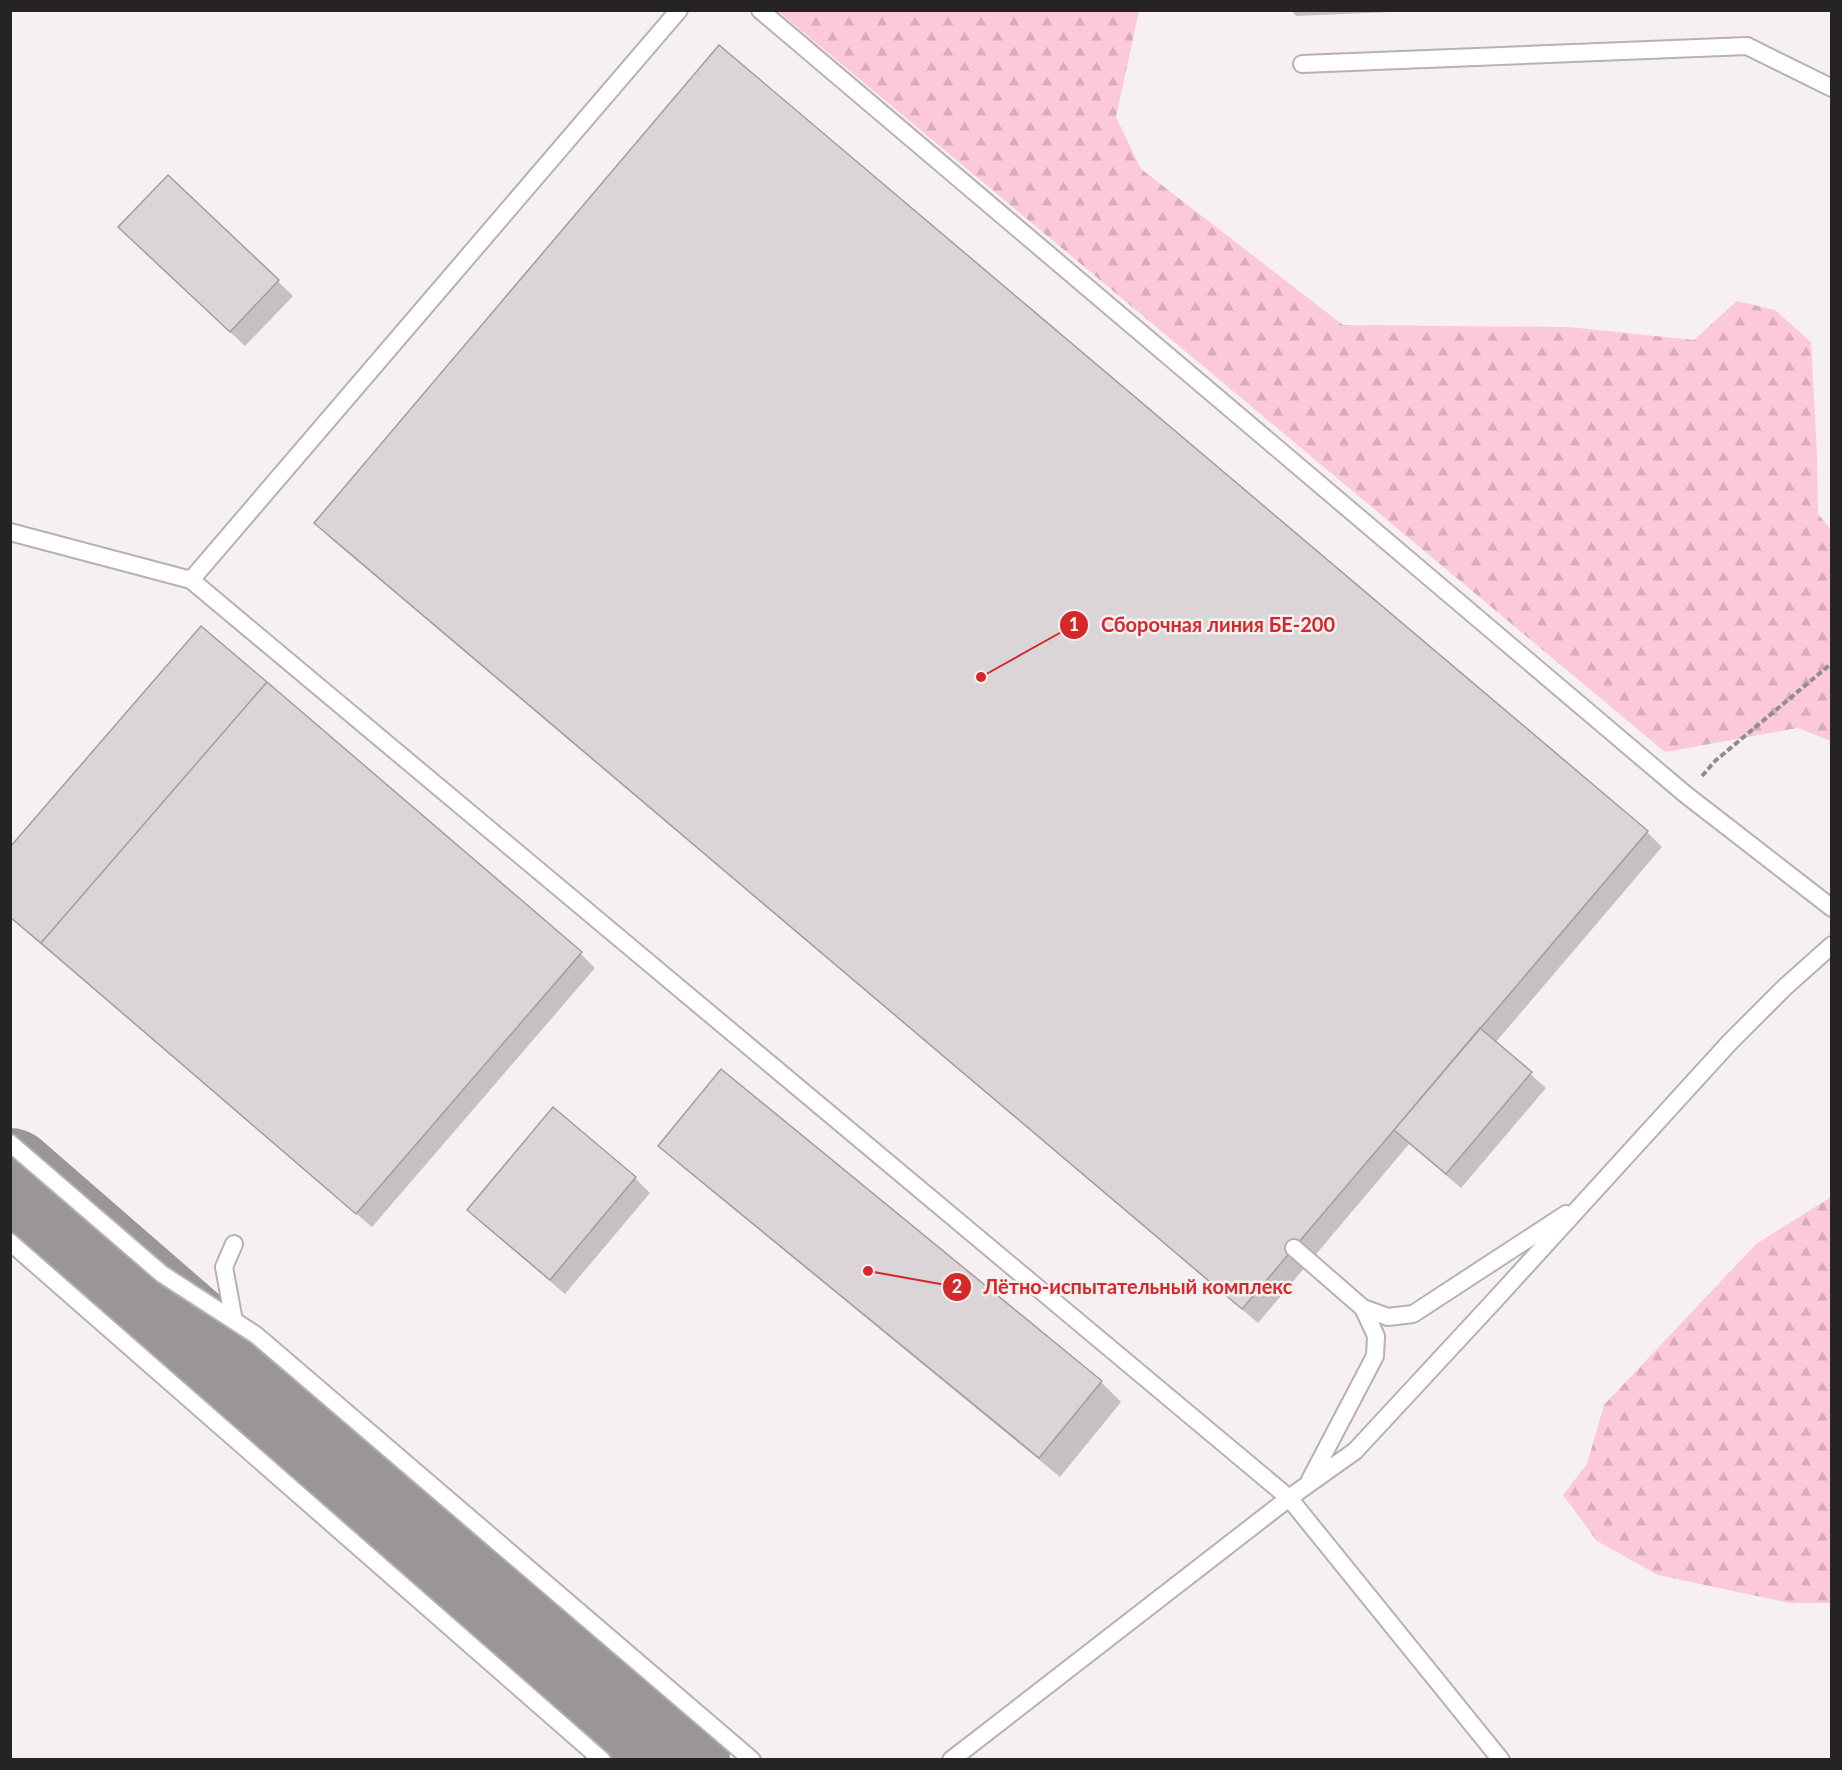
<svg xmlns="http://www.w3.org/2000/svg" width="1842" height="1770" font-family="Lato,sans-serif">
  <defs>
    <pattern id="forest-firs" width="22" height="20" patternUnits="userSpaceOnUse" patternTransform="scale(1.5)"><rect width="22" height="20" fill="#fcc9d9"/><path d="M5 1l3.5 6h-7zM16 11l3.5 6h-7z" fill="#d8acba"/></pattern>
  </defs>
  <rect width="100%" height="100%" fill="#f7f0f2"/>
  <path fill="url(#forest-firs)" d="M778 11H1139L1116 117 1141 169 1343 325 1568 327 1694 340 1737 301 1775 310 1811 342 1817 454 1818 514 1831 530V741L1798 728 1665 752Z
    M1831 1197V1603H1790L1658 1575 1597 1541 1563 1495 1587 1464 1604 1405 1756 1244Z"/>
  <path fill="#0003" d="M1291 10H1438L1296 16Z
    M168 177 293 296 245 346 135 242Z
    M316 523 1647 832 1662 847 1495 1043 1546 1088 1461 1188 1409 1144 1258 1323 330 538Z
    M10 850 580 953 595 968 372 1227 10 918Z
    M721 1071 1101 1382 1121 1402 1060 1477 680 1165 660 1146Z
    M553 1110 635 1178 650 1193 565 1294 484 1225 469 1210Z"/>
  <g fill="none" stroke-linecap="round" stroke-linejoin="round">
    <path stroke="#9a9596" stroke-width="94" d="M10 1175 683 1760"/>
  </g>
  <path fill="#dcd5d7" stroke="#a39d9e" stroke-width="1.5" d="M719 45 1648 831 1242 1309 314 523Z
    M168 175 279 280 230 332 118 227Z
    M201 626 267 682 41 943 10 917V847Z
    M267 682 582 952 356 1214 41 943Z
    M1480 1028 1532 1072 1446 1174 1394 1130Z
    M721 1069 1102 1381 1039 1458 658 1146Z
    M553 1107 636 1177 550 1280 467 1210Z"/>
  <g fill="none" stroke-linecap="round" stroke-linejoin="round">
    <defs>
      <path id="lane" d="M760 10 1685 794 1832 908
        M1302 64 1747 46 1832 88
        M10 532 191 580 1289 1498 1501 1760
        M191 580 679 10
        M10 1143 162 1274 256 1335 752 1760
        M10 1242 602 1760
        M1294 1248 1363 1308 1388 1317 1413 1314 1566 1214
        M234 1321 224 1267 234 1244
        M1310 1480 1375 1356 1376 1336 1363 1308
        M951 1760 1289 1498 1355 1451 1495 1300 1730 1042 1785 987 1832 945"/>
    </defs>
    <use href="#lane" stroke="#b7b1b2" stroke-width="20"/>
    <path stroke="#918c8e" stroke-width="4" stroke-dasharray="6 3" stroke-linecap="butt" d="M1702 776 1715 761 1832 663"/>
    <use href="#lane" stroke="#fff" stroke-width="16"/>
  </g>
  <path fill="none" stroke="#d62828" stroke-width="2" d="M981 677L1074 625M868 1271L957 1287"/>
  <g fill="#d62828" stroke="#f7f0f2" stroke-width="2">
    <circle cx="981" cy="677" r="6"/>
    <circle cx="868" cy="1271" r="6"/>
    <circle cx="1074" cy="625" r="15"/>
    <circle cx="957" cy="1287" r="15"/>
  </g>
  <g font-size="18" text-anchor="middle" font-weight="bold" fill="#fff">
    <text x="1074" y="631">1</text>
    <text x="957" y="1293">2</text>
  </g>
  <g font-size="20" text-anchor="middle" font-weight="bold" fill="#d62828" stroke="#f7f0f2" stroke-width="5" stroke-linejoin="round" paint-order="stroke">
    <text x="1218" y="632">Сборочная линия БЕ-200</text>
    <text x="1138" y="1294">Лётно-испытательный комплекс</text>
  </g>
  <rect width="1842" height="1770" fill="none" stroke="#262324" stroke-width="24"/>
</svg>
